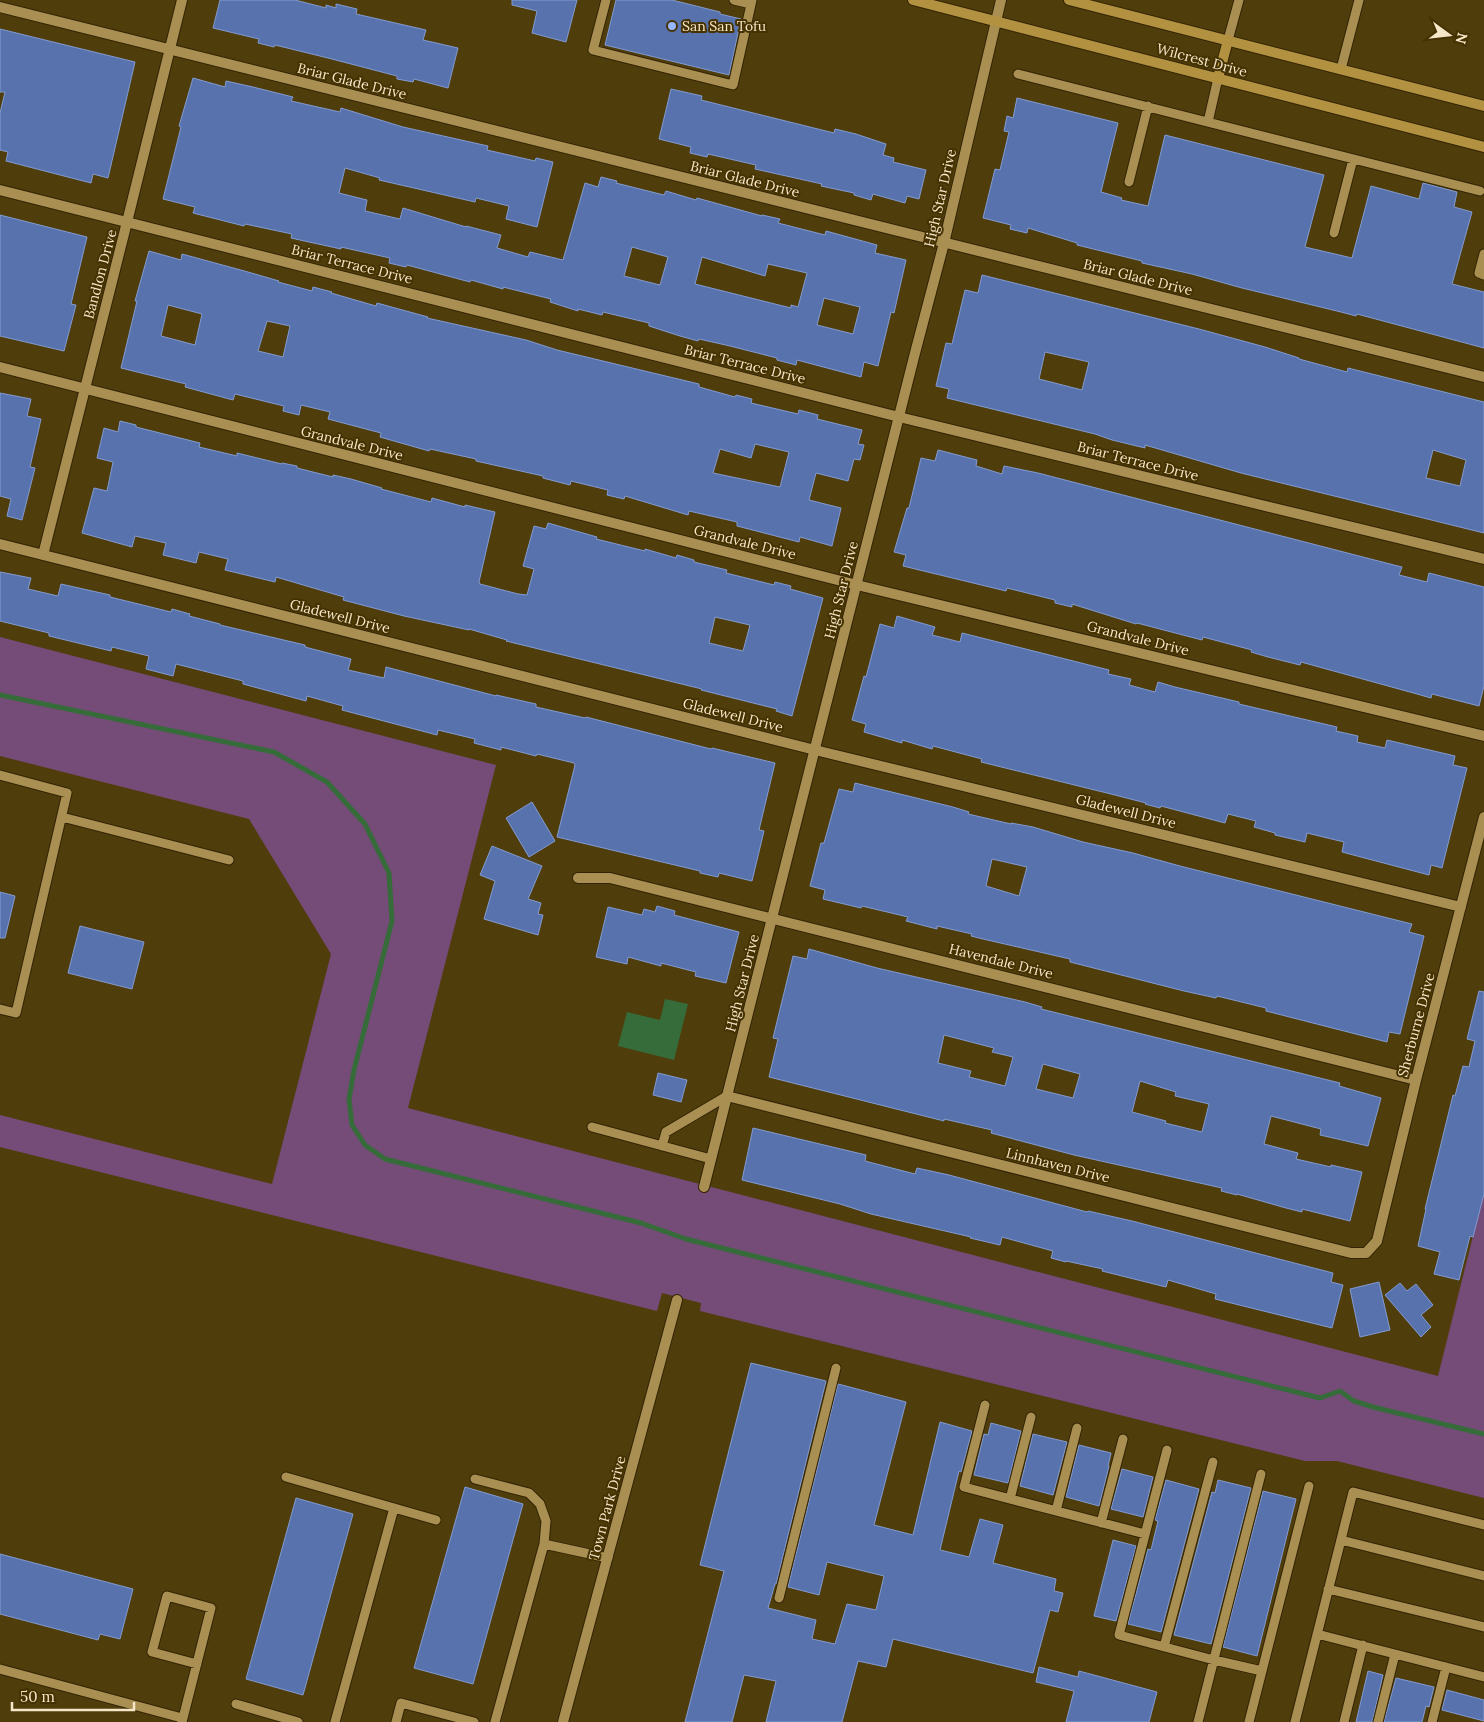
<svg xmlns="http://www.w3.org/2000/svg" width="1484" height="1722" font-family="Lora,serif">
  <rect width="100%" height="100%" fill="#503d0c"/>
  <path fill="#754b77" d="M0 637 496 765 408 1108 1438 1376 1484 1192V1498L1337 1461H1305L700 1311 701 1303 662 1293 657 1311 0 1147V1115L272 1184 331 954 249 819 0 756Z"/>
  <path fill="#366c3a" d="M665 999 688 1004 674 1060 618 1046 627 1012 660 1020Z"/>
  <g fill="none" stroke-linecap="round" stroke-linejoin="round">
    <path stroke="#366c3a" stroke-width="5" d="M0 695 274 752 327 782 365 824 389 873 392 921 354 1070 349 1099 352 1125 365 1145 385 1159 641 1223 686 1239 1320 1398 1340 1391 1354 1401 1373 1407 1484 1434"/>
  </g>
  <path fill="#5872ad" stroke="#829bd1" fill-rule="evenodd" d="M220 0H295L326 8V5L336 8V4L357 9 356 14 426 30 423 40 458 48 448 88 414 79 413 82 397 79V76L328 58 275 45 274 47 258 43 259 39 213 28Z
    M512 0H577L566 42 532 33 537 11 512 5Z
    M616 0H672L720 12V14L741 19 729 75 605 45Z
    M0 29 135 62 108 178 93 174 91 183 6 161 8 152 0 150V113L5 92H0Z
    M193 78 225 87 226 81 253 87 293 97 291 101 340 112 341 108 403 127 488 146 487 150 535 161 536 158 553 162 537 227 506 219 509 206 476 198 475 202 379 180 380 178 345 168 339 193 367 200 365 211 400 219 403 208 466 227V226L501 235 497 248 528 257 530 252 563 260 585 183 598 187 601 177 617 181 616 183 664 195 666 191 696 200 697 198 762 216V215L780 219 778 223 825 235 826 231 877 245 875 253 906 260 894 313 891 312 878 366 864 362 861 377 797 360 796 365 777 360V358L730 346 699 339 698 341 680 336 649 326V323L603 312 602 315 578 309V311L550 302 551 299 503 287V289L471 280 470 282 407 265 406 267 389 263 390 258 341 247V249L309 242 291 238 292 234 245 224 244 226 193 213 195 207 163 199 181 127 179 126ZM632 247 668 257 660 285 624 276ZM702 257 765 276 768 264 807 273 798 307 791 305V308L695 284ZM824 298 860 307 853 334 817 325Z
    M671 89 702 96 701 100 834 133 835 129 856 134 886 144 883 155 894 158 893 162 926 170 919 199 907 196 905 203 873 194 871 200 854 195V193L821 186 822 184 755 169 756 165 708 154 707 157 690 153 691 147 659 139Z
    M1017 98 1118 123 1101 192 1122 198 1121 200 1148 206 1165 135 1324 175 1305 247 1352 258 1371 186 1419 199 1423 183 1457 192 1454 207 1472 212 1452 284 1484 292V348L1357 314 1356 316 1341 312 1242 288 1192 274 1142 263V261L1077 245V243L1028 228 1027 233 1010 229 1011 225 983 218 995 169 1000 170 1009 132 1004 131 1007 116 1013 118Z
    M0 215 87 237 71 304 76 305 64 351 0 336Z
    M149 251 181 260 182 254 248 272 279 281 278 282 312 291 313 287 332 292 331 293 376 306 377 303 428 317 427 318 526 340 557 350 699 384V387L735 397 736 395 752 399 751 403 798 414 799 410 818 415 817 419 862 430 858 444 864 445 860 460 854 459 848 481 816 473 809 500 841 508 832 546 800 537 799 542 737 526V522L689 511 688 515 625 496 624 499 607 495 608 490 571 481 570 485 543 478V476L476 461V459L430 449 429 451 380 437 381 433 328 419 330 412 301 405 299 415 283 411 284 406 235 394 233 400 185 387 186 384 121 368 137 301H135ZM168 305 202 314 195 345 161 336ZM267 321 290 326 283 357 258 351ZM755 444 789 452 780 487 713 473 720 449 751 458Z
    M982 275 1199 329 1265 347 1299 358V359L1347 372 1348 368 1484 402V533L1241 473 1145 445V448L1112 440 1095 434 947 398 949 389 936 386 946 343 952 344 965 290 978 293ZM1045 352 1089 362 1082 390 1039 379ZM1433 450 1466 460 1460 486 1426 478Z
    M0 393 31 399 27 416 41 419 30 467 35 468 22 520 7 516 11 499 0 496Z
    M120 421 136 425V427L200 443 199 447 237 456V453L282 464V463L297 466V468L333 477V475L351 479 382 488 381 489 431 502 432 498 465 507V505L495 512 479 582 480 584 518 594 527 595 534 569 523 566 534 526 546 529 548 523 597 537 596 539 645 551V549L676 558 677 555 694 560V562L727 570 726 573 774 585 775 582 791 586 790 589 823 598 792 716 776 711 777 709 701 690 702 689 506 641 507 640 469 629V630L404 616 343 600 344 597 276 577 275 582 225 570 228 559 199 552 196 563 163 555 166 543 135 536 132 547 82 533 94 488 107 491 113 462 97 458 104 428 118 432ZM715 617 750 625 743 651 709 643Z
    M938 450 977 460 976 466 1002 474 1004 466 1038 473 1390 564 1402 567 1399 575 1427 582 1429 573 1484 587V686L1479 706 1432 694 1431 698 1417 694 1301 662 1300 665 1268 657 1251 652 1252 650 1203 637 1202 640 1137 623 1136 624 1072 604V607L1055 603V600L1007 588 1006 591 903 566 906 555 894 552 907 508H909L921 458 935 461Z
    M0 572 31 578 28 589 58 596 61 584 110 595V597L171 612 172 609 190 614 189 616 220 624V625L305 645V647L351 659 348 670 384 678 386 667 496 696V695L536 704V707L585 718 586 717 711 749 712 748 775 763 759 830 764 831 752 881 719 873 718 877 700 873V871L557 837 575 765 574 763 537 754 536 756 501 747V750L474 743 475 739 438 730 437 735 342 710 343 706 307 696 306 701 243 684V681L176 664 173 676 146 669 149 656 112 647 111 651 49 636V633L0 621Z
    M897 616 935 627 932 635 960 642 962 633 1109 670 1108 674 1131 679 1129 685 1155 692 1158 682 1175 687 1239 702V704L1337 727 1336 731 1358 736 1357 742 1385 748 1387 740 1455 756 1453 765 1467 768 1442 868 1431 865 1429 875 1342 852 1344 842 1307 833 1305 842 1275 835V833L1254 827 1256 821 1228 814 1225 823 1161 806 1160 808 1145 804 1146 803 1111 794 981 762 982 759 933 746 932 749 902 740V743L864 732 866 724 852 720 864 676 866 677 880 624 894 628Z
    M855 783 953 807 969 812 968 814 1011 824V823L1033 827 1083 842 1133 853 1180 866 1412 924 1409 932 1424 936 1400 1034 1389 1032 1387 1042 1266 1011V1008L1217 996 1216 998 1184 991 1070 962V959L983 939 971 936 972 934 937 926V929L906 921 908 917 862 906 861 908 823 899 825 890 810 886 821 843H824L839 789 853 792ZM992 859 1027 867 1019 896 986 886Z
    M532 802 555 841 529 857 506 818Z
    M492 846 542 866 528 899 541 903 538 914 543 915 538 935 484 919 495 881 480 875Z
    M0 892 15 896 5 938H0Z
    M657 906 675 911 674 915 739 932 726 983 695 976 696 972 661 963V966L628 957 627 964 596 957 608 907 642 915 644 909 655 912Z
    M80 926 144 942 132 989 68 973Z
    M809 949 877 968 1025 1002 1042 1007 1041 1009 1340 1083 1339 1086 1381 1098 1368 1146 1320 1135 1321 1129 1271 1116 1264 1144 1298 1153 1296 1159 1331 1167V1165L1362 1172 1350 1221 1302 1209V1212L1286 1208 1237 1194V1195L1221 1191 1222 1188 1074 1155 991 1133 992 1130 944 1119V1121L769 1077 778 1039 773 1038 793 956 807 959ZM944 1035 994 1048 992 1052 1013 1057 1005 1086 969 1077 971 1071 938 1063ZM1043 1064 1080 1074 1073 1098 1036 1089ZM1140 1081 1176 1092 1175 1096 1209 1104 1202 1132 1165 1123 1166 1121 1132 1112Z
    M1479 991 1484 992V1194L1473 1237 1470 1236 1459 1280 1434 1274 1440 1252 1418 1246 1426 1209H1425L1453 1095 1455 1096 1463 1066 1469 1067 1475 1041 1467 1039Z
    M658 1073 687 1080 681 1102 653 1095Z
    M753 1128 866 1155 865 1161 915 1174 917 1168 949 1175 1087 1212 1088 1211 1132 1221 1333 1273 1331 1282 1343 1285 1332 1328 1215 1299 1216 1294 1168 1280 1166 1287 1102 1271 1103 1269 1066 1261V1262L1051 1258 1053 1251 1002 1237 1000 1245 970 1238 971 1237 871 1214 840 1204 742 1180Z
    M1379 1282 1390 1330 1360 1337 1350 1289Z
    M1400 1283 1407 1291 1416 1284 1433 1305 1421 1315 1431 1327 1421 1337 1385 1295Z
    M751 1363 826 1381 776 1584H775L768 1608 816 1620 812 1639 835 1644 847 1604 876 1610 884 1576 827 1562 819 1595 788 1587 838 1384 842 1385 906 1402 874 1525 913 1535 940 1422 972 1431 961 1472 959 1471 940 1550 969 1557 980 1519 1003 1525 993 1563 1056 1579 1054 1591 1063 1593 1058 1612 1050 1610 1033 1673 893 1639 886 1667 858 1661 842 1722H766L776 1681 744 1675 732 1722H685L724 1571 700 1565Z
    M991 1423 1021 1431 1008 1483 974 1475 984 1434 988 1435Z
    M1033 1434 1067 1442 1053 1495 1020 1486Z
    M1079 1445 1111 1453 1108 1466H1109L1099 1506 1066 1497Z
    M1122 1469 1153 1477 1143 1517 1111 1509Z
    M1166 1480 1199 1489 1161 1632 1128 1624 1148 1549 1151 1550 1158 1521 1155 1520Z
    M1218 1480 1251 1488 1211 1644 1174 1635 1212 1492 1215 1493Z
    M465 1487 523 1504 473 1684 414 1668Z
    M1263 1491 1296 1499 1257 1656 1223 1647Z
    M296 1498 353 1514 303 1695 246 1679Z
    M1113 1540 1136 1546 1116 1621 1094 1616Z
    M0 1554 133 1589 120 1639 100 1634 98 1640 0 1614Z
    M1039 1667 1078 1677 1079 1671 1157 1692 1149 1722H1066L1074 1691 1036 1682Z
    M1368 1671 1383 1675 1372 1722H1356Z
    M1396 1678 1434 1687 1429 1707 1426 1706 1422 1722H1384Z
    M1447 1690 1484 1700V1721L1442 1710Z"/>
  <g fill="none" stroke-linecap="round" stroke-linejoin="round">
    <defs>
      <path id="service" d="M606 0 593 50 733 85 752 0
        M734 0 751 4
        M1228 40 1239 0
        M1341 69 1359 0
        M1018 74 1480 191
        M1208 122 1218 78
        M1129 182 1148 106
        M1334 233 1353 159
        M1484 254 1479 273 1484 275
        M0 775 67 793 16 1013 0 1009
        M62 817 229 860
        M592 1127 711 1159
        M662 1146 666 1132 727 1096
        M985 1405 964 1487 1145 1534
        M1167 1450 1119 1635 1214 1660 1262 1671
        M286 1477 436 1520
        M475 1479 529 1493 540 1504 546 1521 544 1544 495 1722
        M1010 1499 1031 1417
        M1056 1511 1077 1428
        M1101 1523 1123 1439
        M1341 1540 1484 1576
        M544 1544 608 1558
        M1328 1589 1484 1627
        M779 1598 836 1368
        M1317 1634 1484 1677
        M1164 1647 1213 1462
        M0 1669 182 1718
        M236 1704 298 1722
        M182 1722 211 1608 167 1596 152 1652 197 1664
        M335 1722 394 1508
        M396 1722 401 1703 474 1722
        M1198 1722 1261 1474
        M1249 1722 1309 1486
        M1295 1722 1353 1492 1484 1525
        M1344 1722 1363 1645
        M1378 1722 1395 1654
        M1432 1722 1446 1667"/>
      <path id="minor" d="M0 7 1484 377
        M0 190 899 417 1484 559
        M0 367 857 585 1484 736
        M0 544 815 750 1461 907
        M43 555 127 222 182 0
        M578 878H610L1416 1080
        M704 1187 727 1096 1351 1253H1366L1377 1241 1416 1080 1484 817
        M563 1722 677 1300"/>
      <path id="tertiary" d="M727 1096 915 353 944 243 1001 0"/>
      <path id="secondary" d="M913 0 1484 147
        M1069 0 1484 106
        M1218 78 1228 40"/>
    </defs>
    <use href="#service" stroke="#322404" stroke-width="11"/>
    <use href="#minor" stroke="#322404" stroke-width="12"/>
    <use href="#tertiary" stroke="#322404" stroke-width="12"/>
    <use href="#secondary" stroke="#322404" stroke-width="12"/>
    <use href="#service" stroke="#aa8f53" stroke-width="9"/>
    <use href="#minor" stroke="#aa8f53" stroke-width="10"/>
    <use href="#tertiary" stroke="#aa8f53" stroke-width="10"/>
    <use href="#secondary" stroke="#b29140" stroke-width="10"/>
  </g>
  <circle fill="#96b6fd" stroke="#453200" stroke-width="2" cx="672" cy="26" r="5"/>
  <g text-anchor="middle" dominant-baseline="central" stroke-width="4" stroke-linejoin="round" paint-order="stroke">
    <g font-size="14" fill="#f6e7c9" stroke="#453200" text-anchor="start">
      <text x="682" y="26">San San Tofu</text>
    </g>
    <g font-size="14" fill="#f6e7c9" stroke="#453200">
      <text transform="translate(1202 60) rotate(15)">Wilcrest Drive</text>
      <text transform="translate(352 81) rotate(14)">Briar Glade Drive</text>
      <text transform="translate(745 179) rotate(14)">Briar Glade Drive</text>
      <text transform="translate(940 198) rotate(-77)">High Star Drive</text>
      <text transform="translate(352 264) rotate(14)">Briar Terrace Drive</text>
      <text transform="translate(100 274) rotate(-75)">Bandlon Drive</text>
      <text transform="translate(1138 277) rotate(14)">Briar Glade Drive</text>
      <text transform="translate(745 364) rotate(14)">Briar Terrace Drive</text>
      <text transform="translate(352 443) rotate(14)">Grandvale Drive</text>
      <text transform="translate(1138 461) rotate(14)">Briar Terrace Drive</text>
      <text transform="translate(745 542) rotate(14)">Grandvale Drive</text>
      <text transform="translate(841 590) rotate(-76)">High Star Drive</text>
      <text transform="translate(340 616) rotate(14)">Gladewell Drive</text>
      <text transform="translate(1138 638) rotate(14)">Grandvale Drive</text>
      <text transform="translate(733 715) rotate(14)">Gladewell Drive</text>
      <text transform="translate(1126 811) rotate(14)">Gladewell Drive</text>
      <text transform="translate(1001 961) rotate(14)">Havendale Drive</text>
      <text transform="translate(742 983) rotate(-76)">High Star Drive</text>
      <text transform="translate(1416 1025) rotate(-75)">Sherburne Drive</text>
      <text transform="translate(1058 1165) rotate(14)">Linnhaven Drive</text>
      <text transform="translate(607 1508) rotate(-75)">Town Park Drive</text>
    </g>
  </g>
  <g transform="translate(1449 35) rotate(105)" stroke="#453200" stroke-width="4" paint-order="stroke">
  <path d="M0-4L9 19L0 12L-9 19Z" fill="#f6e7c9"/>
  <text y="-8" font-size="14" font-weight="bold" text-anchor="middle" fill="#f6e7c9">N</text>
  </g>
  <path d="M12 1702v8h122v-8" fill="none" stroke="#f6e7c9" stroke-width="2.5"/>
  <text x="20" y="1702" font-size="15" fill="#f6e7c9" stroke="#453200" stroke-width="4" paint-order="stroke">50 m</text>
</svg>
